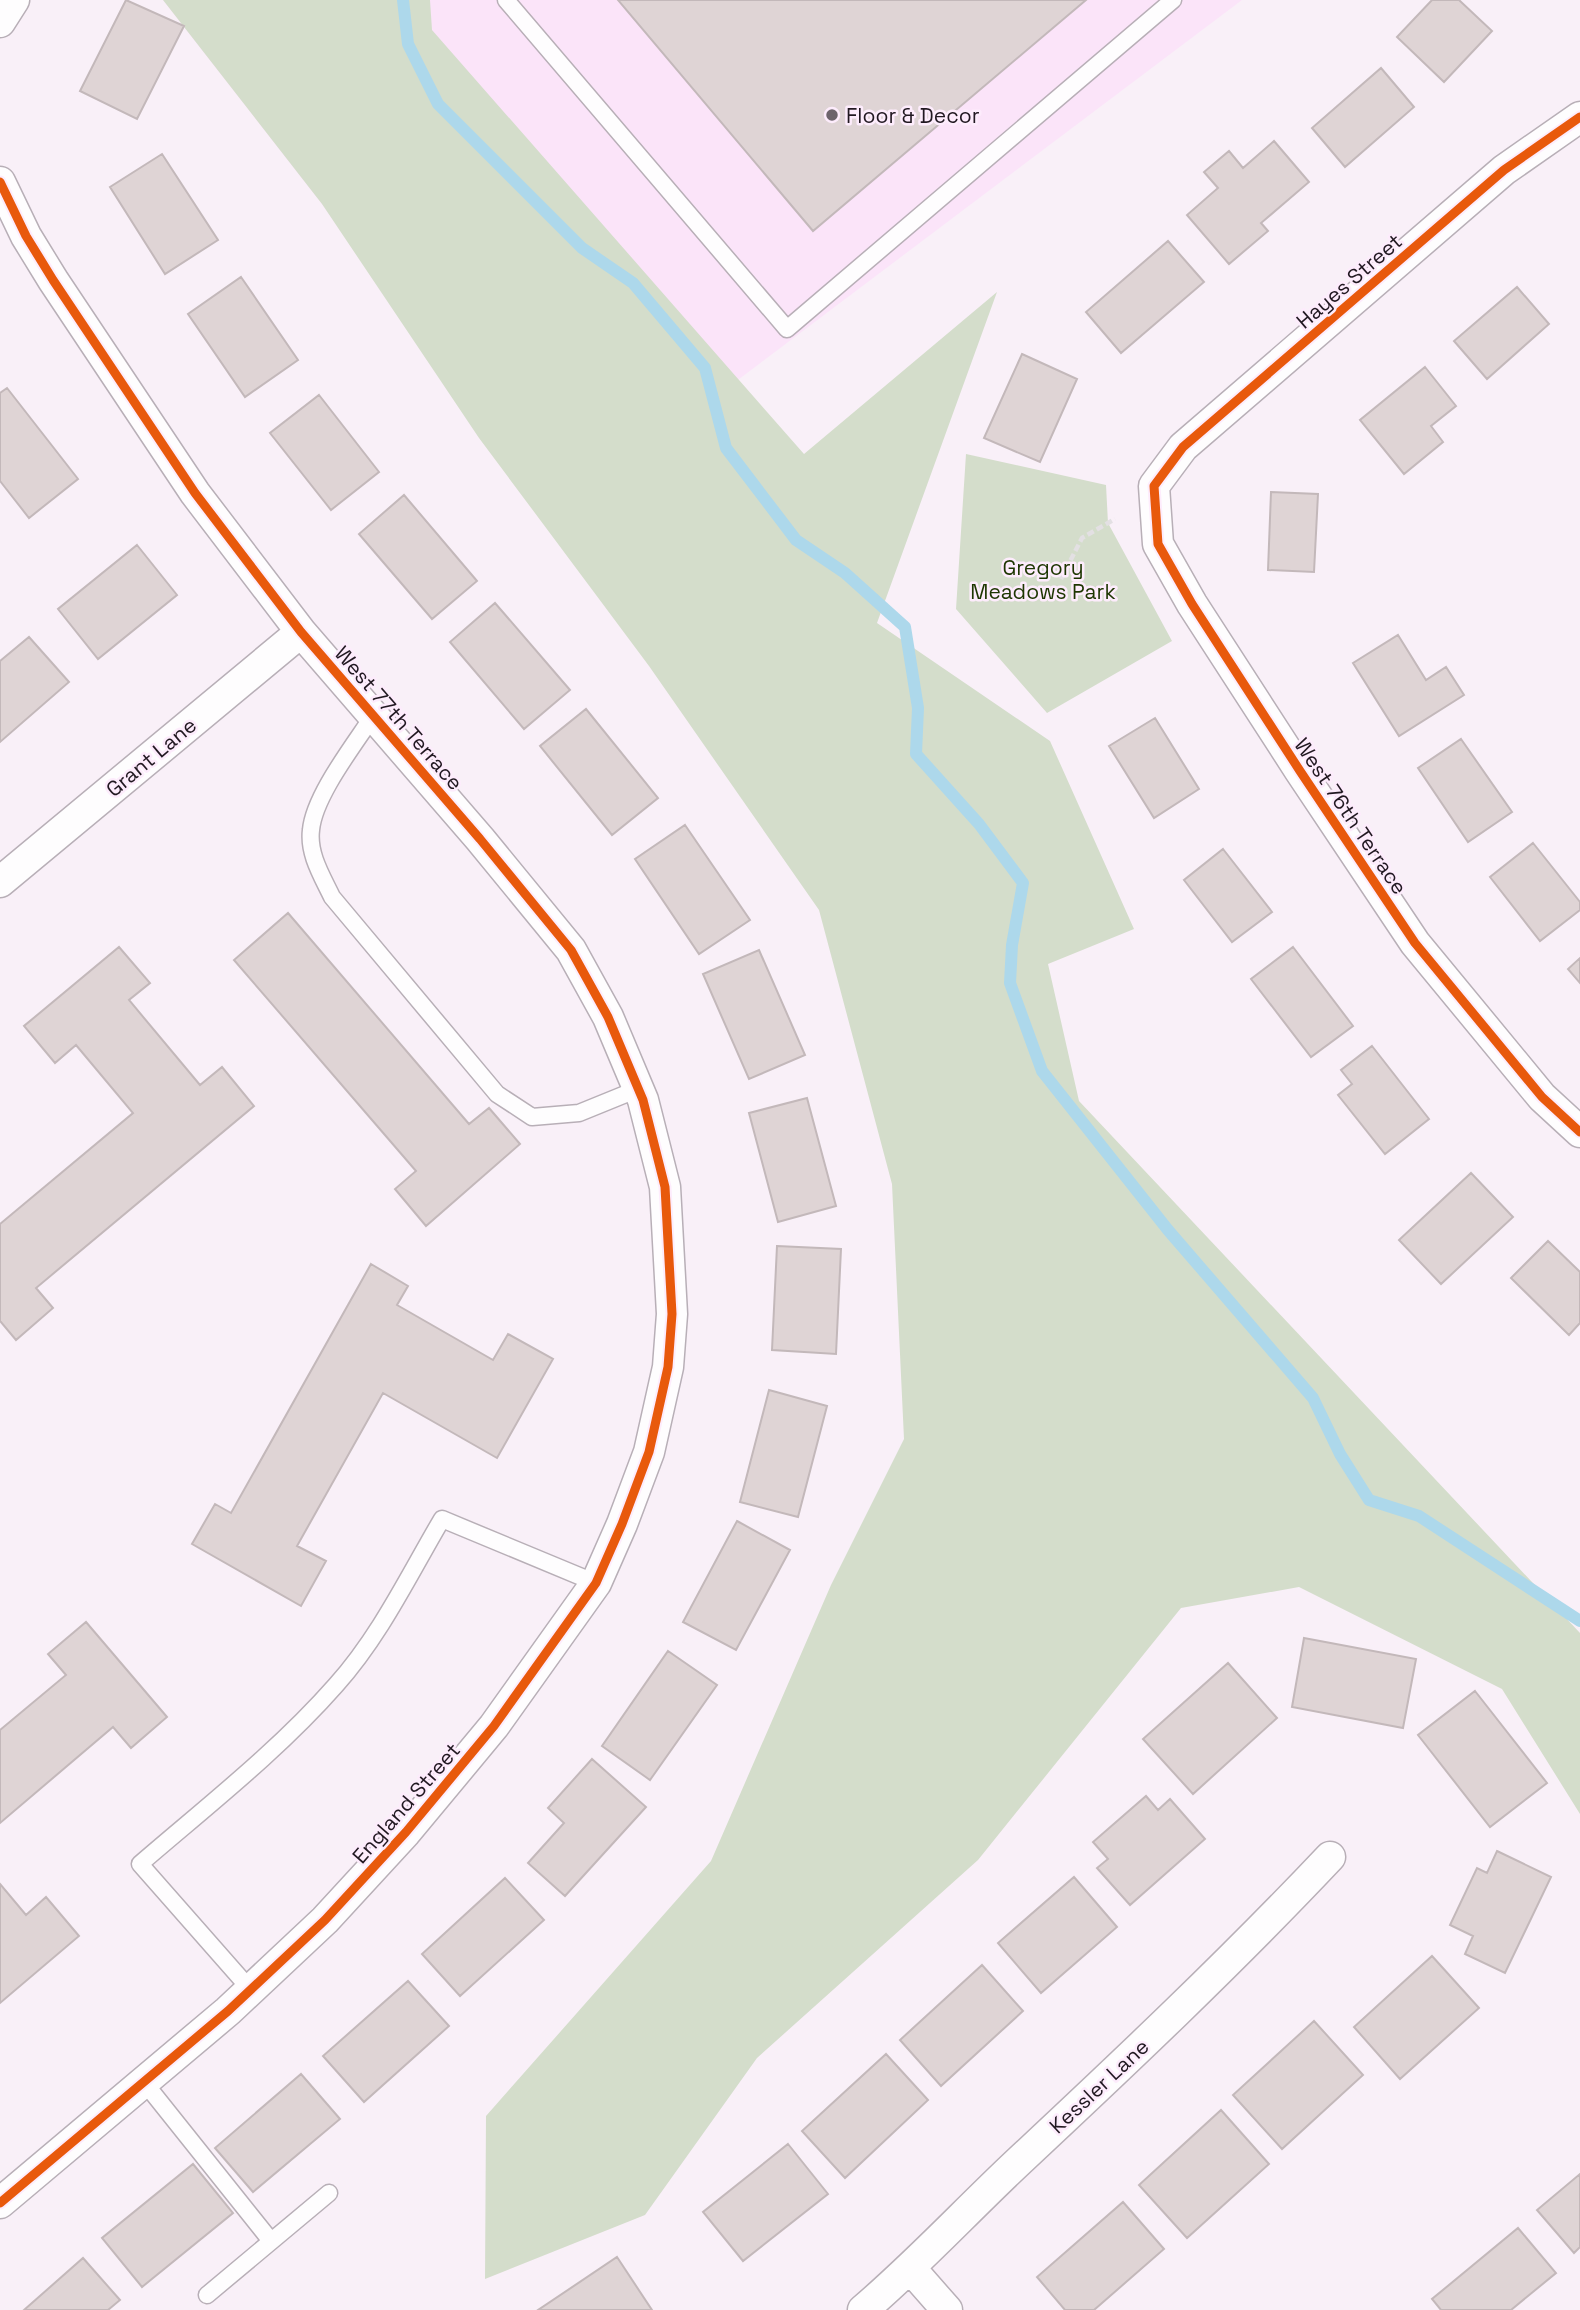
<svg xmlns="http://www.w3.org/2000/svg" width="1580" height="2310" font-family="'Space Grotesk',sans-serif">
  <rect width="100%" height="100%" fill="#f9f0f8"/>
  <path fill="#fbe4f9" d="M163 0H1242L548 523 322 204Z"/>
  <path fill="#d4ddcb" d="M163 0H430L432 30 804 454 997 292 877 623 1050 741 1134 929 1048 964 1079 1101 1580 1633V1814L1502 1689 1299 1587 1181 1608 978 1860 757 2058 645 2215 485 2279 486 2116 711 1861 831 1585 904 1439 892 1184 819 910 649 666 479 438 322 204Z
    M966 454 1106 485 1108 523 1172 641 1047 713 956 609Z"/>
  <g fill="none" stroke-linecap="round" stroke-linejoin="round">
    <path stroke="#add8eb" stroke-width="12" d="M403 0 408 44 438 104 582 248 633 283 705 368 726 448 796 540 845 573 905 627 918 708 916 754 979 824 1023 883 1012 945 1010 983 1042 1071 1168 1230 1313 1398 1340 1454 1369 1500 1419 1516 1580 1621"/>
  </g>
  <path fill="#dfd4d5" stroke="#c3b8ba" stroke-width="2" d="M126 0 184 26 137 119 80 91Z
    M618 0H1086L813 231Z
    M1432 0H1459L1492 31 1444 82 1397 37Z
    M1381 68 1414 107 1345 167 1312 128Z
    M1274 141 1309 182 1261 223 1268 231 1229 264 1187 215 1218 188 1204 172 1229 151 1243 168Z
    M162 154 218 240 165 274 110 187Z
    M1168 241 1204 282 1121 353 1086 312Z
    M241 277 298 360 245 397 188 314Z
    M1517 287 1549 324 1487 379 1454 341Z
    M1022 354 1077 379 1040 462 984 438Z
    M1425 367 1456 406 1431 426 1443 442 1404 474 1360 420Z
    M7 388 78 479 29 518 0 481V393Z
    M319 395 379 472 331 510 270 433Z
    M1271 492 1318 494 1314 572 1268 570Z
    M404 495 477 581 432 619 359 534Z
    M137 545 177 595 98 659 58 609Z
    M495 603 570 690 524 729 450 642Z
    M1398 635 1426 680 1446 667 1464 695 1399 736 1353 663Z
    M29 637 69 682 0 742V661Z
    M586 709 658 798 612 835 540 746Z
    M1155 718 1199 789 1154 818 1109 746Z
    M1461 739 1512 812 1468 842 1418 768Z
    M685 825 750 920 699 954 635 859Z
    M1533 843 1580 902V910L1540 941 1490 877Z
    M1223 849 1272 912 1232 942 1184 880Z
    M288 913 469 1124 489 1108 520 1144 426 1226 395 1189 416 1171 234 960Z
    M119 947 150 983 129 1000 200 1085 222 1067 254 1106 36 1288 53 1308 16 1340 0 1321V1224L133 1113 76 1045 55 1063 24 1026Z
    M1293 947 1353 1026 1311 1057 1251 979Z
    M759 950 805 1055 749 1079 703 974Z
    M1580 958V983L1568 969Z
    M1372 1046 1429 1119 1385 1154 1338 1095 1352 1084 1341 1070Z
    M807 1098 836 1206 778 1222 749 1113Z
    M1471 1173 1513 1217 1441 1284 1399 1240Z
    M1548 1241 1580 1272V1323L1569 1335 1511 1278Z
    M777 1246 841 1249 836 1354 772 1350Z
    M371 1264 408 1286 397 1305 493 1360 508 1334 553 1359 497 1458 383 1393 297 1546 326 1561 301 1606 192 1544 215 1504 231 1513Z
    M769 1390 827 1406 798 1517 740 1502Z
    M737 1521 790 1550 736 1650 683 1622Z
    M86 1622 167 1717 131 1748 113 1727 0 1823V1730L66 1675 48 1654Z
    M1304 1638 1416 1659 1403 1728 1292 1707Z
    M668 1651 717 1685 650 1780 602 1746Z
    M1228 1663 1277 1718 1193 1794 1143 1739Z
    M1475 1691 1547 1783 1490 1827 1418 1735Z
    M592 1759 646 1807 565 1896 528 1863 564 1823 548 1808Z
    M1146 1796 1158 1810 1170 1799 1205 1839 1130 1905 1097 1868 1108 1859 1093 1842Z
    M1497 1851 1551 1877 1505 1973 1465 1954 1473 1936 1450 1925 1477 1868 1487 1873Z
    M1074 1877 1117 1927 1041 1993 998 1943Z
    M505 1878 544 1920 460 1996 422 1954Z
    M0 1884 26 1915 46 1897 79 1936 0 2003Z
    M1432 1956 1479 2008 1400 2079 1354 2027Z
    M982 1965 1023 2011 941 2086 900 2040Z
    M408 1981 449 2026 364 2102 323 2056Z
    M1314 2021 1363 2075 1282 2149 1233 2095Z
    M886 2054 928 2100 845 2178 802 2131Z
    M301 2074 340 2119 253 2192 215 2148Z
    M1221 2110 1269 2164 1187 2238 1139 2185Z
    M788 2144 828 2194 743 2261 703 2212Z
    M193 2164 233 2213 142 2287 102 2238Z
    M1580 2174V2247L1574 2253 1537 2210Z
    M1123 2202 1164 2249 1094 2310H1065L1037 2277Z
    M1518 2228 1556 2273 1511 2310H1441L1432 2299Z
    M617 2257 652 2310H538Z
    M83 2258 120 2300 108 2310H24Z"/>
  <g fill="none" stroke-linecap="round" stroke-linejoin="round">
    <defs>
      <path id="lane" d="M506 0 787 329 1173 0
        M373 716C354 745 314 796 311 830 308 854 322 876 332 897L497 1094 532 1117 579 1113 638 1089
        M250 1989 140 1864C206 1807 278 1751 336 1685 380 1636 409 1575 442 1519L596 1583
        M144 2082 271 2241
        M207 2295 329 2193"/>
      <path id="street" d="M0 22 14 0
        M1580 117 1504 170 1183 447 1154 486 1158 544 1192 604 1300 771 1415 943 1542 1097 1580 1132
        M0 182 26 236 53 280 195 493 301 632 480 839 571 950 608 1017 643 1100 665 1187 672 1314 668 1367 649 1452 622 1524 596 1583 494 1726 406 1832 325 1920 228 2011 0 2203
        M0 882 301 632
        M911 2269 947 2310
        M863 2310C917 2264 964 2213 1016 2164 1123 2064 1229 1964 1330 1857"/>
    </defs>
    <use href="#lane" stroke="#b8afb7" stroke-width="19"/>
    <use href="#street" stroke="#b8afb7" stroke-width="33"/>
    <path stroke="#e3e0e3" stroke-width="4.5" stroke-dasharray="7 3.5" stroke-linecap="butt" d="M1061 579 1082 538 1115 519"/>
    <use href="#lane" stroke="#fefdfe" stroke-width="16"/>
    <use href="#street" stroke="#fefdfe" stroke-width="30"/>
    <defs>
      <path id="cycleway" d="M1580 117 1504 170 1183 447 1154 486 1158 544 1192 604 1300 771 1415 943 1542 1097 1580 1132
        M0 182 26 236 53 280 195 493 301 632 480 839 571 950 608 1017 643 1100 665 1187 672 1314 668 1367 649 1452 622 1524 596 1583 494 1726 406 1832 325 1920 228 2011 0 2203"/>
    </defs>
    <use href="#cycleway" stroke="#fdecfc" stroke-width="13"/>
    <use href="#cycleway" stroke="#e8590c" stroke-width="9"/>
  </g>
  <circle fill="#6d646c" stroke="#fdecfc" stroke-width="2.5" cx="832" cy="115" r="7"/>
  <g text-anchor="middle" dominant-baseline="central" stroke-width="5" stroke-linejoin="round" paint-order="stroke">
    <g font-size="21" fill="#211821" stroke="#fdecfc" text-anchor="start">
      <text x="846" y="115">Floor &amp; Decor</text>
    </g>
    <g font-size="21" fill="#211821" stroke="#fdecfc">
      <text transform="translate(1349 281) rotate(-41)">Hayes Street</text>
      <text transform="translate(399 718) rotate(49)">West 77th Terrace</text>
      <text transform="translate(151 757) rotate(-40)">Grant Lane</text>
      <text transform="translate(1351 816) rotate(56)">West 76th Terrace</text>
      <text transform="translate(406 1803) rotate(-49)">England Street</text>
      <text transform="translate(1099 2086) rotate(-43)">Kessler Lane</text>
    </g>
    <g font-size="21" fill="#1d3601" stroke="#fdecfc">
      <text x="1043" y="567">Gregory<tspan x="1043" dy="24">Meadows Park</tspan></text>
    </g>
  </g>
</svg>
